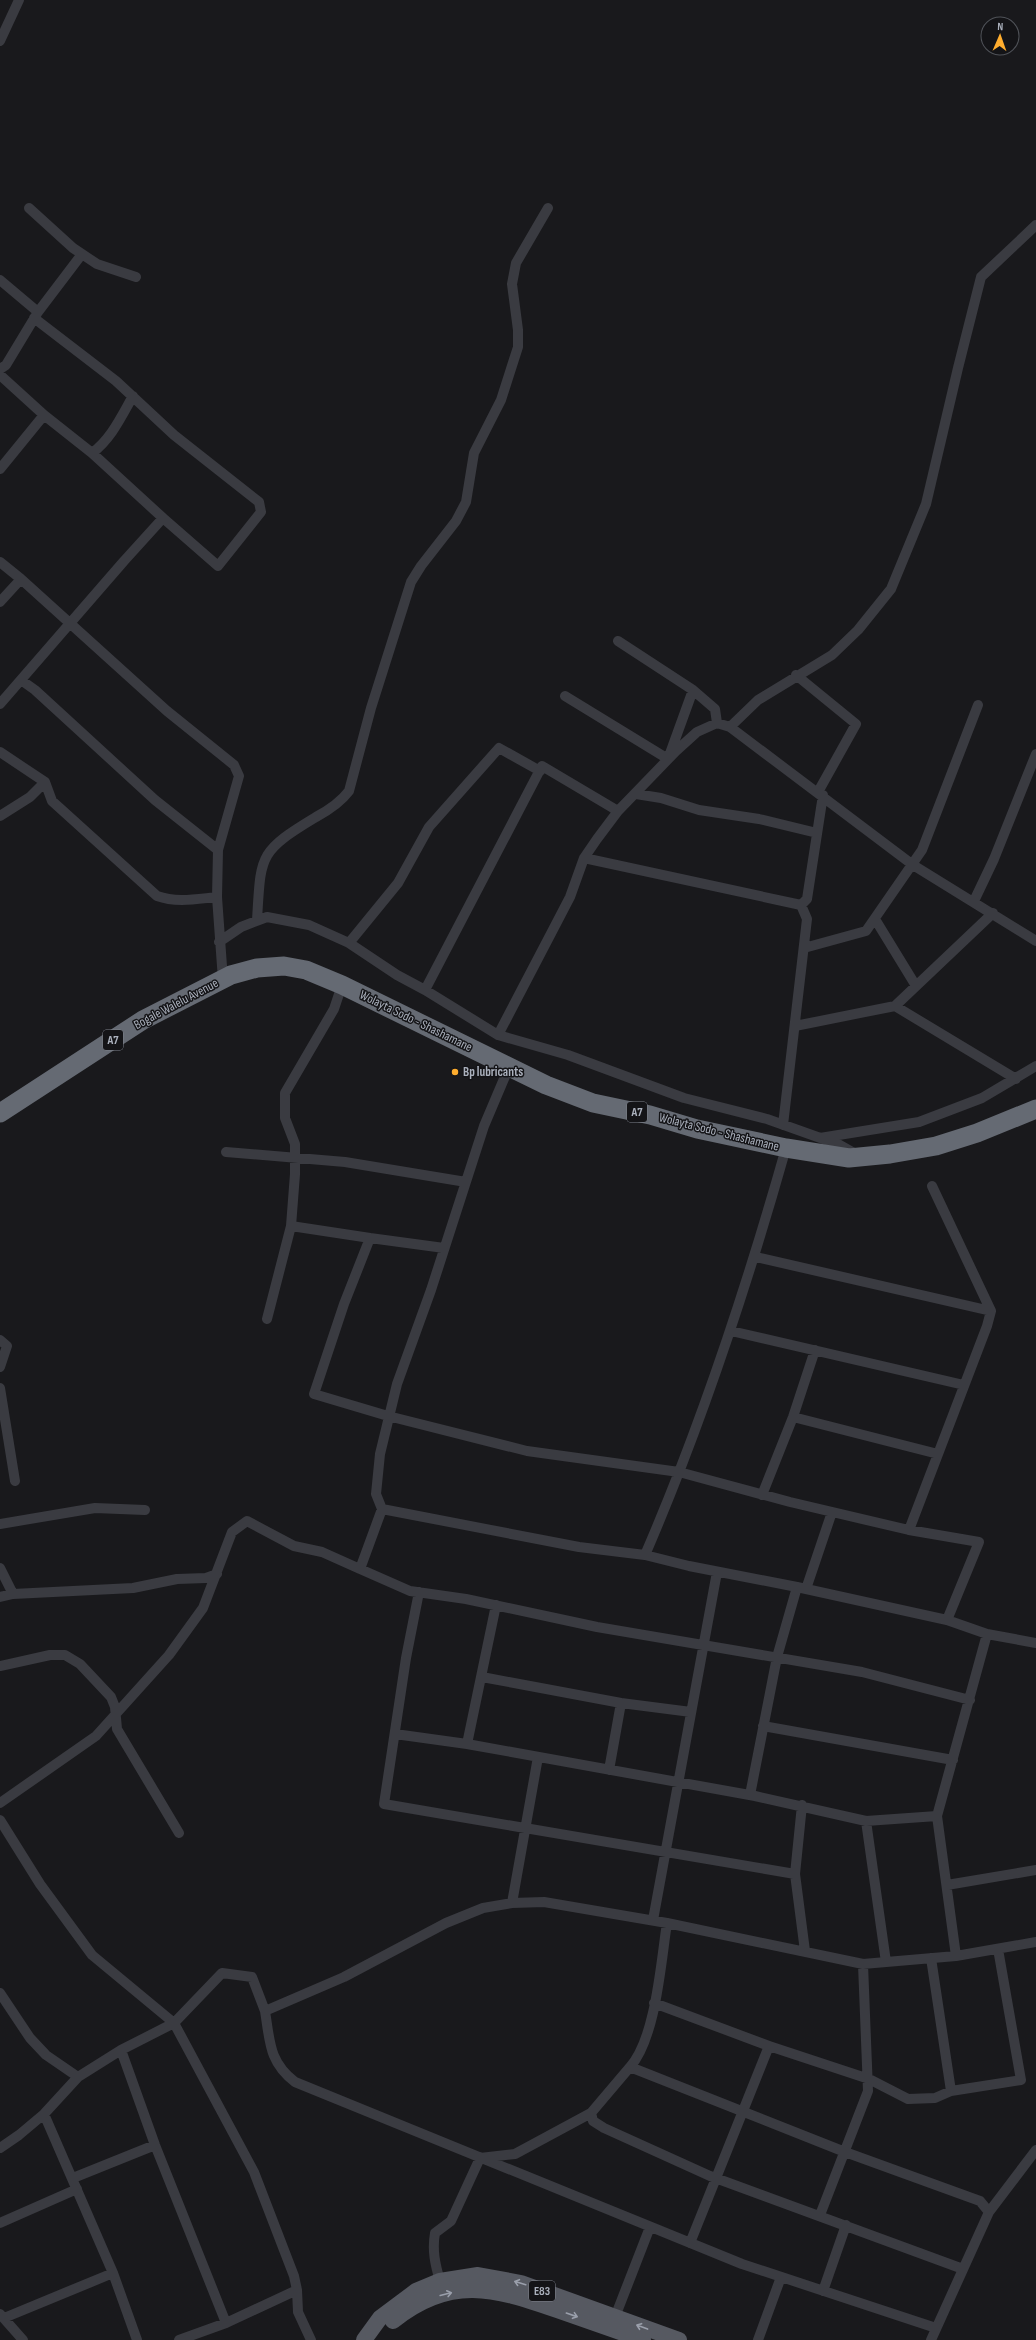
<svg xmlns="http://www.w3.org/2000/svg" width="1036" height="2340" font-family="'Sofia Sans Condensed',sans-serif">
  <rect width="100%" height="100%" fill="#19191c"/>
  <g fill="none" stroke-linecap="round" stroke-linejoin="round">
    <path stroke="#3a3b41" stroke-width="10" d="M0 41 19 0
      M29 208 73 248 97 264 136 277
      M0 280 38 312 6 365 0 369
      M38 312 82 254
      M0 375 44 415 92 453 163 518
      M92 453C111 439 121 417 133 396
      M0 469 44 415
      M0 562 21 579 167 711 234 765 239 776 218 850 217 897 223 980
      M0 602 21 579
      M618 641 693 690 715 709 717 723
      M796 675 856 724 818 792
      M21 680 35 690 155 800 218 850
      M565 696 668 759 693 690
      M0 704 124 561 163 518 218 566 261 512 259 502 174 435 116 381 34 318
      M730 727 758 700 832 655 858 630 891 589 926 504 958 368 981 277 1036 225
      M0 752 45 782 52 801 157 896C177 903 196 899 217 897
      M636 794 661 798 699 810 759 819 817 833
      M0 816 30 797 45 782
      M584 858 801 905 807 919 783 1125
      M974 901 994 859 1036 754
      M801 905 807 899 823 795
      M875 919 916 986
      M257 920C261 855 258 852 316 817 329 810 340 803 349 791L371 708 411 582 421 566 456 521 466 502 474 453 501 400 518 347V330L512 284 516 263 548 208
      M219 942 241 927 267 917 309 925 349 943 397 975 425 990 498 1035 568 1055 684 1098 767 1119 840 1145 856 1154
      M349 943 398 883 429 827 499 748 540 771
      M804 948 866 931 922 850 978 705
      M342 985 334 1009 285 1093V1118L295 1144V1174L291 1226 370 1238 344 1304 314 1394 388 1416 527 1451 679 1472 790 1502 909 1530
      M425 990 542 766 618 811
      M895 1006 1016 1079
      M795 1026 895 1006 993 913
      M498 1035 557 922 570 897 584 858 597 839 618 811 676 751 697 732 717 723 730 727 913 865 1036 941
      M820 1138 919 1122 982 1098 1036 1066
      M226 1152 345 1162 466 1182
      M932 1186 991 1311 987 1326 909 1530 979 1542 947 1620 987 1634 937 1816 956 1956
      M370 1238 444 1248
      M756 1257 991 1311
      M267 1319 291 1226
      M731 1331 964 1385
      M0 1340 7 1346 0 1367
      M0 1388 15 1481
      M793 1417 938 1454
      M762 1495 793 1417 815 1350
      M382 1509 376 1494 380 1454 397 1384 431 1290 484 1126 509 1067
      M0 1524 95 1508 145 1510
      M645 1555C702 1423 747 1286 786 1148
      M0 1568 13 1594 133 1588 177 1579 206 1578 217 1574
      M360 1569 410 1591 466 1599 597 1627 862 1672 970 1700
      M806 1589 832 1512
      M419 1592 406 1658 384 1804 795 1874
      M0 1597 13 1594
      M987 1634 1036 1643
      M0 1666 50 1655H65L80 1664 111 1697 115 1707 117 1729 179 1833
      M482 1677 621 1703 691 1712
      M763 1726 953 1760
      M395 1734 467 1744 755 1796 866 1821 937 1816
      M467 1744 496 1605
      M609 1770 621 1703
      M750 1795 777 1657 797 1587 947 1620
      M0 1803 96 1736 169 1655 203 1608 232 1532 247 1521 294 1546 322 1552 360 1569 382 1509 579 1547 645 1555 689 1566 797 1587
      M802 1805 795 1874 805 1951
      M0 1820 40 1884 92 1955 174 2023 254 2172 294 2276 297 2290 226 2323 179 2340
      M866 1821 886 1962
      M947 1885 1036 1870
      M512 1903 538 1757
      M653 1920 717 1572
      M0 1993 30 2038 46 2055 78 2077
      M654 2003 769 2046 690 2243
      M265 2011C270 2042 269 2062 295 2082L742 2264 936 2328
      M769 2046 869 2079 908 2099 935 2098 951 2091 931 1958
      M121 2050 155 2145 226 2323
      M630 2067C656 2038 661 1961 667 1923
      M951 2091 1021 2080 998 1949
      M591 2113 593 2121 604 2128 710 2176 963 2269
      M44 2114 113 2273 137 2340
      M0 2148 19 2135 44 2114 78 2077 121 2050 174 2023 222 1973 252 1977 265 2011 344 1977 446 1923 483 1908 512 1903 544 1902 667 1923 863 1964 956 1956 1036 1942
      M73 2178 155 2145
      M820 2215 868 2091 863 1964
      M0 2223 77 2189
      M440 2281C435 2264 432 2250 435 2233L451 2221 480 2158 515 2154 591 2113 630 2067 845 2152 980 2201 989 2212
      M297 2290 298 2312 311 2340
      M823 2291 846 2225
      M0 2314 23 2340
      M615 2317 650 2227
      M4 2318 113 2273
      M758 2340 781 2277
      M931 2340 989 2212 1036 2150"/>
    <path stroke="#565961" stroke-width="16" d="M393 2321C450 2275 494 2288 557 2310 585 2320 614 2330 643 2340
      M364 2340 380 2318 416 2291 440 2281 478 2275 521 2283 679 2340"/>
    <path stroke="#656a73" stroke-width="19" d="M0 1113 143 1020 231 975 257 968 284 966 306 970 342 985 546 1085 593 1103 650 1115 697 1129 786 1148 849 1158 890 1154 936 1146 977 1133 1036 1109"/>
  </g>
  <defs><path id="oneway-shaft" d="M-6 0H5M1.5-3L5.5 0L1.5 3" fill="none" stroke-width="1.6" stroke-linecap="round" stroke-linejoin="round"/></defs>
  <g stroke="#9a9fab">
    <use href="#oneway-shaft" transform="translate(520 2283) rotate(-163)"/>
    <use href="#oneway-shaft" transform="translate(446 2294) rotate(-14)"/>
    <use href="#oneway-shaft" transform="translate(572 2315) rotate(19)"/>
    <use href="#oneway-shaft" transform="translate(642 2327) rotate(-160)"/>
  </g>
  <circle fill="#ffad2e" stroke="#141417" stroke-width="1.5" cx="455" cy="1072" r="4"/>
  <g text-anchor="middle" dominant-baseline="central" stroke-width="3" stroke-linejoin="round" paint-order="stroke">
    <g fill="#141417" stroke="#7e828b" stroke-width="1">
      <rect x="103" y="1030" width="20" height="20" rx="3"/>
      <rect x="627" y="1102" width="20" height="20" rx="3"/>
      <rect x="529" y="2281" width="26" height="20" rx="3"/>
    </g>
    <g font-size="12" font-weight="bold" fill="#abb1bd">
      <text x="113" y="1040">A7</text>
      <text x="637" y="1112">A7</text>
      <text x="542" y="2291">E83</text>
    </g>
    <g font-size="13" fill="#abb1bd" stroke="#141417">
      <text transform="translate(176 1004) rotate(-28)">Bogale Walelu Avenue</text>
      <text transform="translate(416 1021) rotate(26)">Wolayta Sodo - Shashamane</text>
      <text transform="translate(719 1132) rotate(14)">Wolayta Sodo - Shashamane</text>
    </g>
    <g font-size="13" font-weight="bold" fill="#abb1bd" stroke="#141417" text-anchor="start">
      <text x="463" y="1072">Bp lubricants</text>
    </g>
  </g>
  <g transform="translate(1000 36) rotate(2)"><circle r="19" fill="#141417" stroke="#505359"/>
  <path d="M0-3L7 15L0 10L-7 15Z" fill="#ffad2e"/>
  <text y="-6" font-size="11" font-weight="bold" text-anchor="middle" fill="#abb1bd">N</text>
  </g>
</svg>
